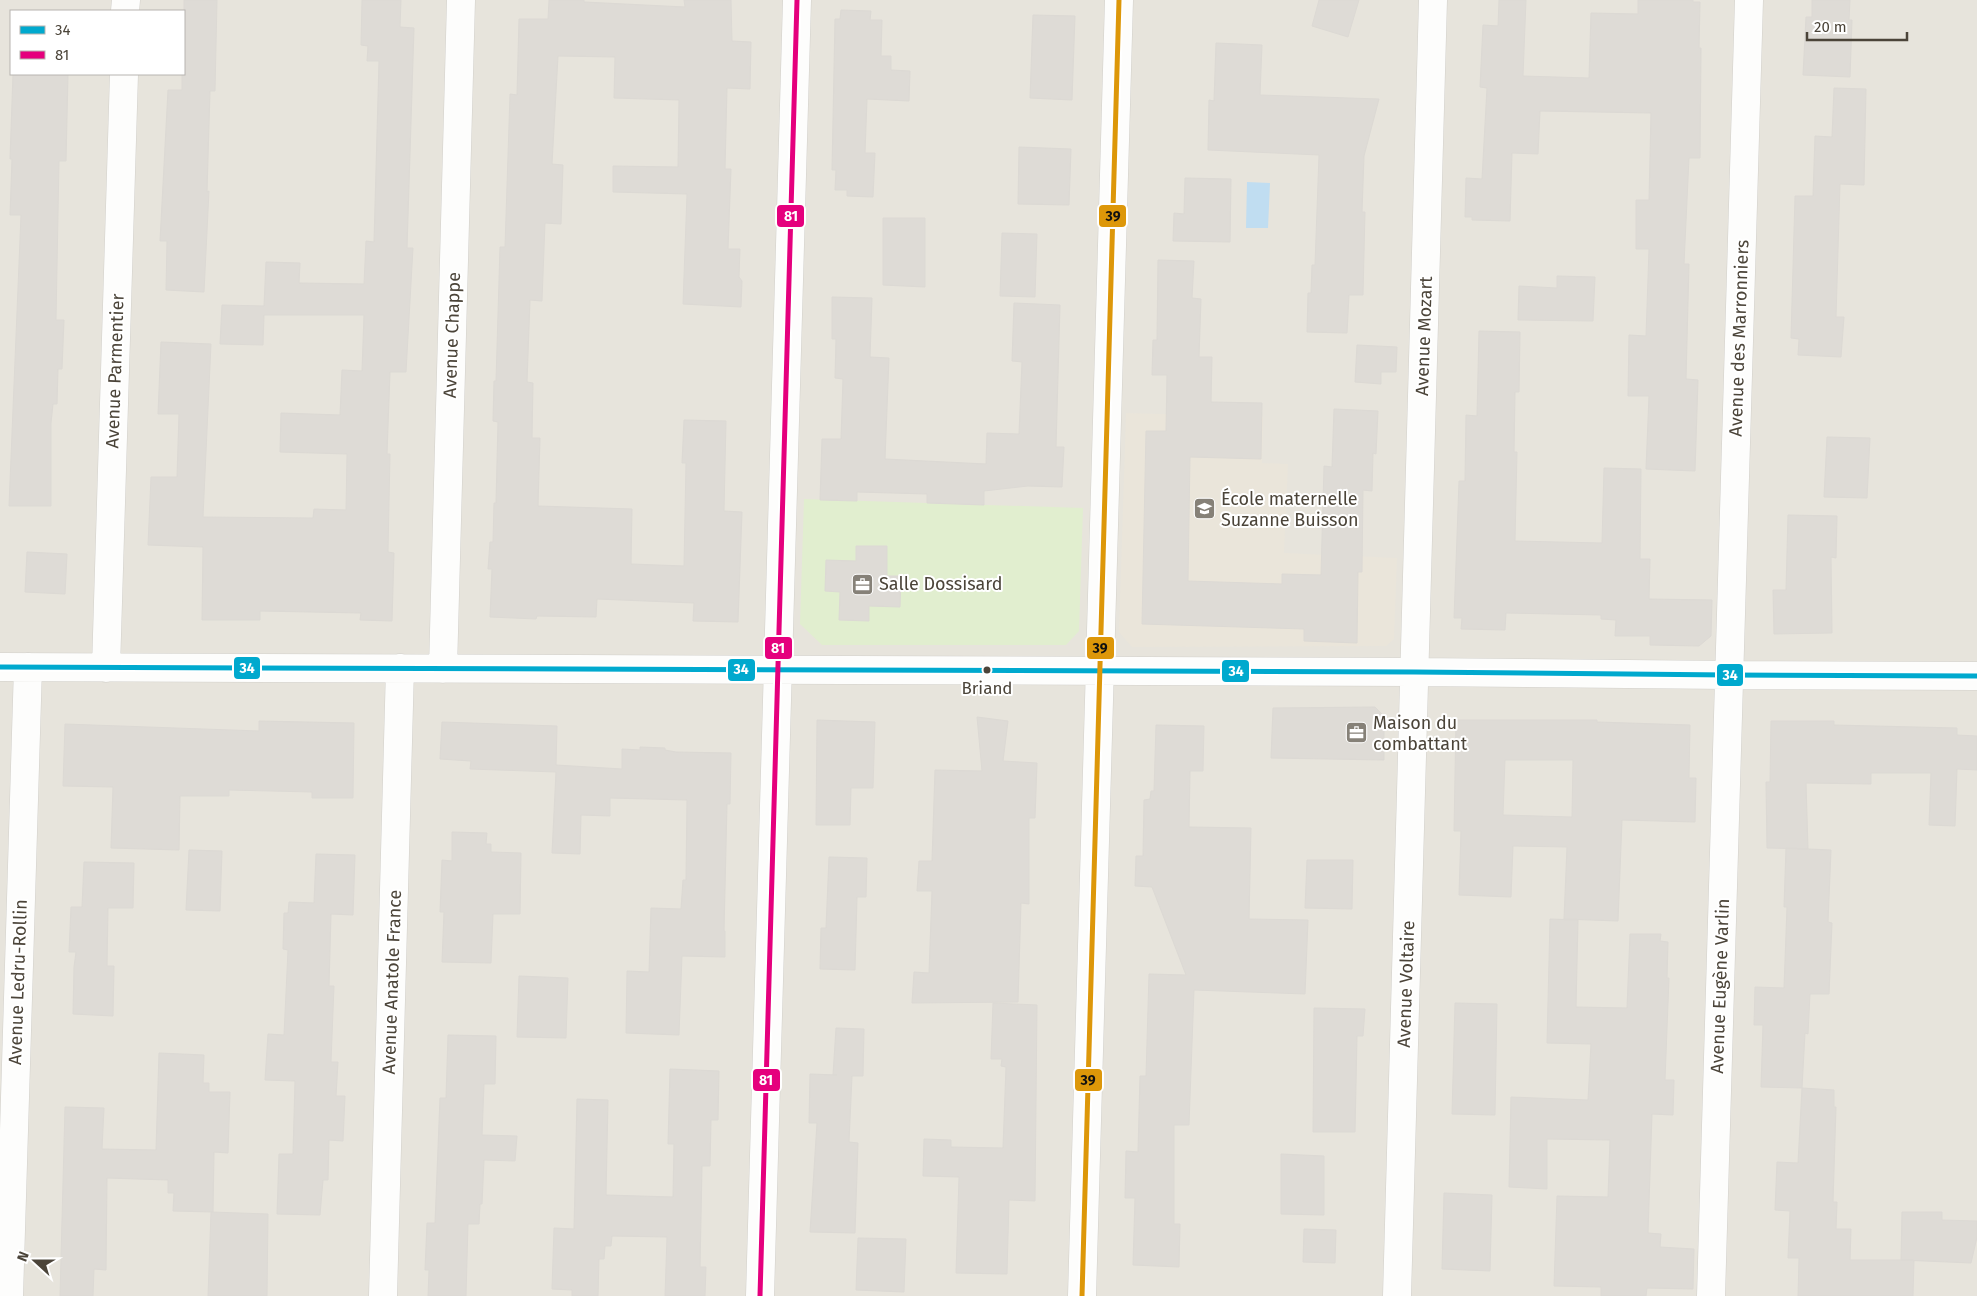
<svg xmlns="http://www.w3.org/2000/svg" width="1977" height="1296" font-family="'Fira Sans',sans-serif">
  <rect width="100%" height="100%" fill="#f4f2ee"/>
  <path fill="#e7e4dc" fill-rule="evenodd" d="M0 0H1977V1296H0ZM11 11H184V74H11Z"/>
  <path fill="#eae5da" d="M1126 413 1263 417 1262 463 1288 464 1284 553 1397 558 1394 639 1386 646 1132 647 1119 632Z"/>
  <path fill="#e1eecf" d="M804 499 1083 508 1079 631 1066 645H822L800 624Z"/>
  <path fill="#c0ddf1" d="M1247 182 1270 183 1268 228H1246Z"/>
  <path fill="#dedbd6" stroke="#dcd9d4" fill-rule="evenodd" d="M184 0H217L215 91H210L207 192 209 191 204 292 166 290 167 241H160L168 90H182V74H184Z
    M362 0H401L400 27 414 28 407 248H413L406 372H390L387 454H390L388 552 394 553 392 621 360 620 361 613 260 611V620H202L203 547 148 545 151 477H177L179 414H158L161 342 211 344 203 517 313 518 314 509 346 510 347 454 280 452 281 413 340 415 342 370 362 371 364 315H264L263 345 220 344 222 305 264 306 266 262 300 263 299 283 364 284 366 241 374 242 379 61H367L368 46 361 45Z
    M549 0H584V2L685 7 684 0H731L732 41 751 42 750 89 727 88 725 169H731L728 249H740L739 277 742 281 741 307 683 304 687 194 613 192V166L678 167 679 100 614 98 615 57 558 56 552 164 563 165 561 224 545 223 542 301 530 300 527 382 533 383 532 438H540L538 506 632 509 631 564 684 566 686 463H682L684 420 726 421 724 511 742 512 738 622 693 621 694 603 597 599 596 617 537 616 536 619 490 617 492 569H488L490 542H493L494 503H496L498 422 493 421 494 381H496L500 247H505L510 94 517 95 519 19H548Z
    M1319 0H1359L1348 37 1312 26Z
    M1499 0H1526L1523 76 1589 78 1591 13 1638 14V0H1693V2H1700L1699 48H1701L1700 158H1689L1684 264H1689L1686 379 1698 380 1695 471 1646 469 1649 396H1628L1629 335 1646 336 1649 249H1636V200H1649L1651 113 1540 111 1538 154 1512 153 1510 221 1472 220V217H1465L1466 178 1482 179 1487 88 1480 87 1483 25 1498 26Z
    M1812 0H1850L1849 20H1852L1850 77 1803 75 1806 17H1812Z
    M841 10 871 11 870 20H882L881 56H891V70L910 71 909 101 867 99 865 153H875L873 197 847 196V190H835L836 170H832L835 19H840Z
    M1033 15 1075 16 1072 100 1030 98Z
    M1216 43 1262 45 1260 95 1379 99 1364 156 1362 212H1365L1363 295H1349L1347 333 1307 332 1308 293H1311L1312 265H1315L1319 155 1208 150 1209 100 1214 101Z
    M13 74H68L66 161H59L56 320H64L62 369H58L57 404H53L51 423V506H9L21 215H10L12 159H10Z
    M1834 88 1866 89 1864 185 1840 184 1836 317H1844L1841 357 1798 355 1799 339 1791 338 1795 196H1813L1815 136 1832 137Z
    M1019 147 1071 149 1069 205 1018 204Z
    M1185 178 1231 179 1230 242 1173 241 1174 213 1184 214Z
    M883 218H925V287L883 285Z
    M1002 233 1037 234 1035 297 1000 296Z
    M1158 260 1194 261 1192 298 1201 299 1199 357H1212L1211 402 1262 403 1261 459 1190 457 1188 581 1282 584V574L1321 575 1324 466 1332 467 1334 409 1378 411 1376 454 1373 453 1372 491 1363 490 1362 572H1358L1357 643 1304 641V629L1142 624 1146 431H1166L1167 375H1152L1153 340H1157Z
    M1557 276 1595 277 1593 321 1518 320 1519 286 1557 288Z
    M832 297 872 298 870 357 889 358 885 459 986 464 987 433 1019 434 1022 362 1012 361 1014 303 1060 305 1056 447H1064L1062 487 1028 486 984 491V505L927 503V494L857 492V501L820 500 822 439H841L843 379 835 378 836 339H832Z
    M1479 331 1520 332 1519 392H1515L1514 452H1517L1515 541 1602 543 1604 468 1641 469 1640 559H1650L1649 599 1712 600 1711 636 1699 646 1650 645V636H1615L1616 620 1601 619V615L1506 613 1505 630 1461 629 1462 618H1454L1459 481H1465L1466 415 1477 416Z
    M1357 345 1397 347 1396 372H1381V384L1355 382Z
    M1827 437 1870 438 1867 498 1824 497Z
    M1788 515 1837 516 1836 558 1831 557 1832 633 1774 634 1773 590H1786Z
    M856 546H887V576H901L900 607 869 606V621L839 620 840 592 825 591 826 560 856 561Z
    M27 552 67 554 65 594 25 592Z
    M1375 707 1384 716V760L1271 758 1273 708Z
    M977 717 1008 721 1003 761 1037 763 1035 818H1029V904L1021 903 1018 1002 912 1003 914 972 929 973 932 891H917L919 861H932L935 770 982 771Z
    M817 720 875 722 873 788H851L850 825H816Z
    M1456 720H1597V722L1690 725 1689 778H1696L1695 822 1622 820 1618 921 1564 919 1567 847 1513 846 1511 897 1459 895 1461 831H1454ZM1505 760H1573L1572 817 1503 815Z
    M259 721 354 723 353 798H312V792L229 790V796H180L179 850 111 848 113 787 63 786 65 724 259 731Z
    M1771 721H1834V725L1957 728V735L1977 736V770L1957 769 1955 826 1929 825 1931 773H1871V784L1806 783 1808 849 1767 848 1766 782H1770Z
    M442 722 557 726 556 765 622 769V749L640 750V747L665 748V750L676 752 731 753 730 804H727L724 931H725V957L682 956 679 1035 626 1033 627 971 649 972 651 908 681 909 683 880H686L687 800 610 798V816L581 815 580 854 552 853 556 772 470 769 471 761 440 759Z
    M1156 725 1204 726 1203 771H1190L1189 827 1251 828 1249 919 1308 920 1305 994 1194 990 1189 1125H1174V1224H1180L1179 1267 1133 1265 1135 1198H1125L1126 1151 1138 1152 1140 1076H1146L1149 974 1186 975 1152 887 1135 886 1136 856H1143L1144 800 1150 799 1151 791H1154Z
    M452 832 487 833 486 844H491V852L521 853 520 914H493L491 963 442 962 444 912H440L442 860 452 861Z
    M1786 848 1831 850 1828 922 1832 923 1829 994H1810L1808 1034 1805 1033 1802 1088 1761 1087 1763 1025H1754L1755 987 1784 988 1787 907H1784Z
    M189 850 222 851 220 911 186 910Z
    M316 854 355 855 353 915 331 914 329 986H334L331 1062H338L336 1096H345L343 1141 329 1140 328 1180H323L320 1215 277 1214 279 1154H293L295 1081 265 1080 268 1034 284 1035 288 950 283 949 284 913H288L289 902 314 903Z
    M829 857 867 858 866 897H857L855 970 820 969 821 928H826Z
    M1307 860H1353L1352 909 1305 908Z
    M84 862 134 863 133 908H108L107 966H114L113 1016 73 1014 74 967 76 952H69L71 907H82Z
    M1550 919 1578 920 1576 1007 1627 1008 1630 934H1661L1660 941 1668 942 1667 978H1669L1665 1080H1674L1673 1115 1652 1114 1648 1233 1661 1234 1660 1247 1694 1249 1693 1289 1647 1288 1646 1296H1601V1287L1554 1286 1557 1196 1608 1197 1610 1140 1547 1139V1189L1509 1187 1511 1097 1588 1100 1591 1044 1547 1043Z
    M519 976 568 978 566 1038 517 1037Z
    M993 1003 1037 1005 1035 1201 1009 1200 1007 1274 956 1273 959 1177 923 1176 924 1139 951 1140V1147L1003 1148 1006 1067 1001 1066 1002 1059H991Z
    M1455 1003 1497 1004 1495 1115 1452 1114Z
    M1314 1008 1365 1009 1363 1036H1357L1355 1132H1313Z
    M836 1028 864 1029 863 1076H852L849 1142 858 1143 855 1233 810 1232 817 1123H809L810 1074 837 1075H833Z
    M448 1035 496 1036 495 1084H484L482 1135 517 1136 515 1161 484 1160 482 1204H480L479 1224H468L466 1296H428L429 1270H425L427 1223H435L440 1098H446Z
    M159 1053 204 1055 203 1083H209V1092H230L228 1153 214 1152 213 1212 173 1211 174 1193H168V1180L107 1178 106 1270 94 1269 93 1296H60L65 1107 104 1108 102 1149 156 1150Z
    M670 1069 719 1071 718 1120H711L710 1166H702L700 1267H706L705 1296H665L667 1237 612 1236 611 1246H605L604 1259H599L598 1296H572V1290L552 1289 554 1228 574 1229 577 1099 608 1100 606 1195 673 1197 674 1144H668Z
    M1802 1088 1834 1090V1107H1836L1833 1202H1837L1836 1229H1851L1850 1260H1914L1913 1296H1798L1799 1258H1788L1790 1211 1775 1210 1777 1162 1798 1163Z
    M1281 1154 1324 1156V1215L1281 1214Z
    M1444 1193 1492 1195 1490 1271 1442 1269Z
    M211 1212 268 1214 267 1296H208Z
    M1902 1212H1942V1220L1977 1221V1237L1971 1263 1901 1260Z
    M1304 1229 1336 1230 1335 1263 1303 1262Z
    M858 1238 906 1239 904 1292 856 1290Z"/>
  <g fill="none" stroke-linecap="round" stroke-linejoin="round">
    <defs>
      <path id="minor" d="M125 11 126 0
        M0 667 1414 672 1729 675 1977 676
        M106 668 124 74
        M443 669 461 0
        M9 1296 28 667
        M383 1296 400 668
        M760 1296 797 0
        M1082 1296 1119 0
        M1397 1296 1433 0
        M1711 1296 1749 0"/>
    </defs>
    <use href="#minor" stroke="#d2d0cb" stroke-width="29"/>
    <use href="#minor" stroke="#fdfdfc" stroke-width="28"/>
    <defs>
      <path id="bus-1" d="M0 667 1414 672 1729 675 1977 676"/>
      <path id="bus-2" d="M760 1296 797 0"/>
      <path id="bus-3" d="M1082 1296 1119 0"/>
    </defs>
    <use href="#bus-1" stroke="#fff" stroke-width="9"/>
    <use href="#bus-2" stroke="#fff" stroke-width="9"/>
    <use href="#bus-3" stroke="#fff" stroke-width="9"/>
    <use href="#bus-1" stroke="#00a9ce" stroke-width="5"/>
    <use href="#bus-2" stroke="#e5007d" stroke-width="5"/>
    <use href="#bus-3" stroke="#dd9709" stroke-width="5"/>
  </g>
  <defs>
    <symbol id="school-square" viewBox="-11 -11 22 22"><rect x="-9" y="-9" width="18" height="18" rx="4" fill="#868178" stroke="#fff"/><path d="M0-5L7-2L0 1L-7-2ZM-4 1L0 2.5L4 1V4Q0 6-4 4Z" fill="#fff"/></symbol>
    <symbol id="office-square" viewBox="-11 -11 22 22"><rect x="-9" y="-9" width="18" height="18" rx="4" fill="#868178" stroke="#fff"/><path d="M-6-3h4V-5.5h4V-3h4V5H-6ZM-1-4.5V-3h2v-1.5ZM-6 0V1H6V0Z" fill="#fff"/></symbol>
  </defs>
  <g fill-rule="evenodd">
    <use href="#school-square" x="1192" y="496" width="25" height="25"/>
    <use href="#office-square" x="850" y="572" width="25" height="25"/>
    <use href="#office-square" x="1344" y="720" width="25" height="25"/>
  </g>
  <circle fill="#4b4439" stroke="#fff" stroke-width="2" cx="987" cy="670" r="4.5"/>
  <g text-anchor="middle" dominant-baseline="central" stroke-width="4" stroke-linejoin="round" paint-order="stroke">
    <g font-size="17" fill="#4b4439" stroke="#fff">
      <text x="987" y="688">Briand</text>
    </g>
    <g font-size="18" fill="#4b4439" stroke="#fff">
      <text transform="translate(452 335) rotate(-88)">Avenue Chappe</text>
      <text transform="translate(1424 336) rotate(-88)">Avenue Mozart</text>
      <text transform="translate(1739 338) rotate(-88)">Avenue des Marronniers</text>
      <text transform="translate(115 371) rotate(-88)">Avenue Parmentier</text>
      <text transform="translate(18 982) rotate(-88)">Avenue Ledru-Rollin</text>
      <text transform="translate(392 982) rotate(-88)">Avenue Anatole France</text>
      <text transform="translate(1406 984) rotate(-88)">Avenue Voltaire</text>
      <text transform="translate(1720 986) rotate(-88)">Avenue Eugène Varlin</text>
    </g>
    <g font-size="18" fill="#4b4439" stroke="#fff" text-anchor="start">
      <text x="1221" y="499">École maternelle<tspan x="1221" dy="21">Suzanne Buisson</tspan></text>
      <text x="879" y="584">Salle Dossisard</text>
      <text x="1373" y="723">Maison du<tspan x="1373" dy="21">combattant</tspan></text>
    </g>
  </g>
  <g stroke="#fff" stroke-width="2">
    <rect x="776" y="204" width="29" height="24" rx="5" fill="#e5007d"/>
    <rect x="1098" y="204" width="29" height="24" rx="5" fill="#dd9709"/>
    <rect x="764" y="636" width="29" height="24" rx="5" fill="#e5007d"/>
    <rect x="1086" y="636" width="29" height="24" rx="5" fill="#dd9709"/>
    <rect x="233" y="656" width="28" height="24" rx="5" fill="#00a9ce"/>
    <rect x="727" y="658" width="29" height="24" rx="5" fill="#00a9ce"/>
    <rect x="1221" y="659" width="29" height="24" rx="5" fill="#00a9ce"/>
    <rect x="1716" y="663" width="28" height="24" rx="5" fill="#00a9ce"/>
    <rect x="752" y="1068" width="29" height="24" rx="5" fill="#e5007d"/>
    <rect x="1074" y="1068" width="29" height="24" rx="5" fill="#dd9709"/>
  </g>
  <g font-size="14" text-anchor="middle" font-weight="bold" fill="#fff">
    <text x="791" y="221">81</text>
    <text x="778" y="653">81</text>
    <text x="247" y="673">34</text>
    <text x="741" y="674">34</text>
    <text x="1236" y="676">34</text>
    <text x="1730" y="680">34</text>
    <text x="766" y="1085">81</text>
  </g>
  <g font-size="14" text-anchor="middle" font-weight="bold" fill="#111">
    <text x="1113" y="221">39</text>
    <text x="1100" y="653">39</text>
    <text x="1088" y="1085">39</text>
  </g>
  <rect x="10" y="10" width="175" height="65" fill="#ffffff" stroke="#b7b4b0"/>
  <rect x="20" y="26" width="25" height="8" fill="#00a9ce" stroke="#b7b4b0"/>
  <text x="55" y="35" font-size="15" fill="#4b4439">34</text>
  <rect x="20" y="51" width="25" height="8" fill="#e5007d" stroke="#b7b4b0"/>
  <text x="55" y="60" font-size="15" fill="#4b4439">81</text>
  <g transform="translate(35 1261) rotate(291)" stroke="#ffffff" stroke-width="4" paint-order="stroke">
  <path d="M0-4L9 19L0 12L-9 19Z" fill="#4b4439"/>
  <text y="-8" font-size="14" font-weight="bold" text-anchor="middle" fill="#4b4439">N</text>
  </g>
  <path d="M1807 32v8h100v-8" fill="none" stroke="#4b4439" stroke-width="2.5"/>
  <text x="1814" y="32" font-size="15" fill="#4b4439" stroke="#ffffff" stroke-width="4" paint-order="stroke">20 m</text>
</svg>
